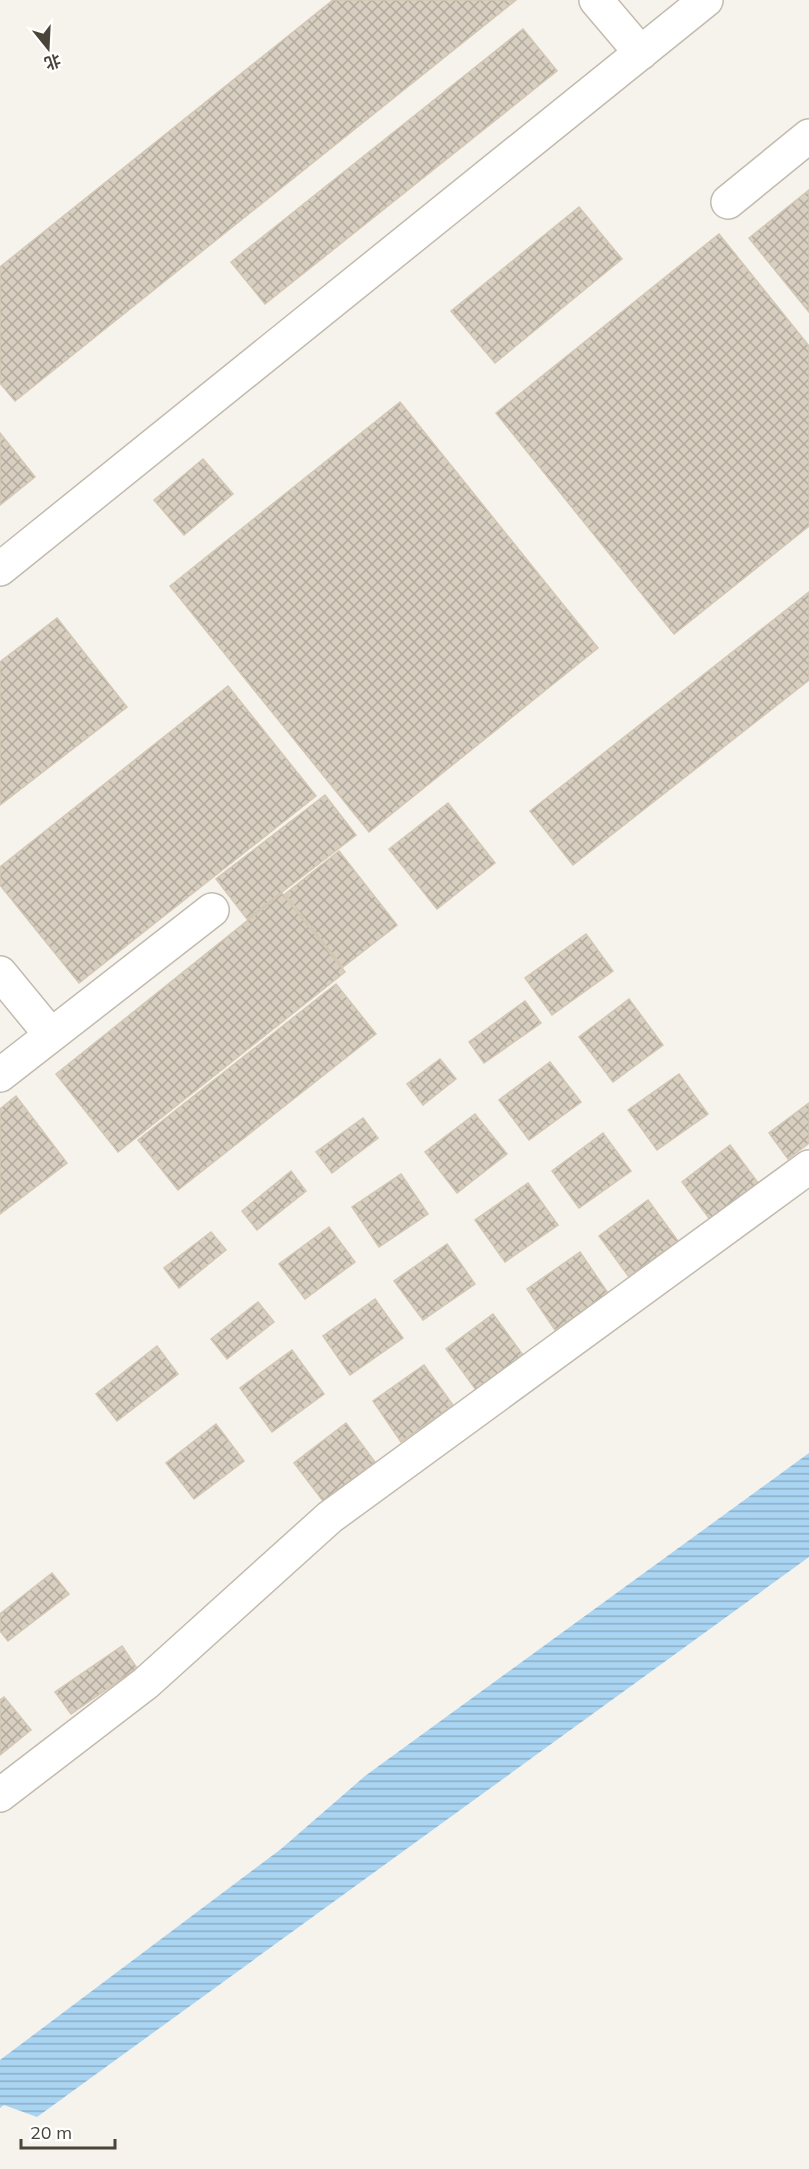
<svg xmlns="http://www.w3.org/2000/svg" width="809" height="2169" font-family="Mulish,'Noto Sans SC',sans-serif">
  <defs>
    <pattern id="water-rules" width="6" height="5" patternUnits="userSpaceOnUse" patternTransform="scale(1.5)"><rect width="6" height="5" fill="#a9d4f2"/><path d="M0 2.5h6" fill="none" stroke="#8caec5"/></pattern>
    <pattern id="building-cross-hatch" width="8" height="8" patternUnits="userSpaceOnUse" patternTransform="scale(1.5)"><rect width="8" height="8" fill="#d8cfc1"/><path d="M0 0l8 8M0 8l8-8" fill="none" stroke="#b1aa9e"/></pattern>
  </defs>
  <rect width="100%" height="100%" fill="#f6f3ec"/>
  <path fill="url(#water-rules)" d="M809 1453V1557L37 2117 4 2105 0 2108V2060L281 1849 365 1776Z"/>
  <path fill="url(#building-cross-hatch)" stroke="#d3c7b4" stroke-width="1.5" d="M333 0H516L15 401 0 383V267Z
    M523 29 557 71 265 304 231 262Z
    M809 190V312L749 238Z
    M579 207 622 259 495 363 451 311Z
    M719 234 809 346V526L674 634 496 413Z
    M400 402 598 648 369 832 170 586Z
    M0 433 35 477 0 505Z
    M203 459 233 494 184 535 154 500Z
    M809 592V680L573 865 530 811Z
    M57 618 127 707 0 805V662Z
    M228 686 316 796 79 983 0 885V867Z
    M325 795 356 835 247 919 216 879Z
    M448 803 495 863 437 909 389 849Z
    M339 851 397 925 343 967 285 894Z
    M282 893 345 972 118 1152 56 1074Z
    M586 934 613 971 552 1015 525 978Z
    M336 984 376 1034 178 1190 138 1140Z
    M629 999 663 1045 613 1082 579 1037Z
    M525 1001 541 1023 484 1063 469 1042Z
    M440 1059 456 1079 423 1105 407 1084Z
    M550 1062 581 1102 529 1140 499 1100Z
    M679 1074 708 1114 657 1150 628 1110Z
    M16 1096 67 1163 0 1214V1109Z
    M809 1103V1143L788 1159 769 1133Z
    M475 1114 507 1154 457 1193 425 1152Z
    M363 1118 378 1138 332 1173 316 1152Z
    M603 1133 631 1171 579 1208 552 1171Z
    M730 1145 759 1184 711 1221 682 1182Z
    M291 1171 306 1191 257 1230 242 1211Z
    M401 1174 428 1214 379 1247 352 1207Z
    M528 1183 558 1225 505 1262 475 1220Z
    M648 1200 678 1241 629 1277 599 1236Z
    M329 1227 355 1262 305 1299 279 1264Z
    M211 1232 226 1250 179 1288 164 1268Z
    M447 1244 475 1284 423 1320 394 1281Z
    M580 1252 608 1293 555 1330 527 1289Z
    M375 1299 403 1338 350 1375 323 1336Z
    M258 1302 274 1322 227 1359 211 1339Z
    M493 1314 523 1355 476 1390 446 1349Z
    M157 1346 178 1374 117 1421 96 1394Z
    M292 1350 324 1394 272 1432 240 1388Z
    M424 1365 453 1405 401 1442 373 1401Z
    M346 1423 375 1462 323 1501 294 1463Z
    M216 1424 244 1461 194 1499 166 1463Z
    M52 1573 69 1594 8 1641 0 1631V1614Z
    M122 1646 137 1668 71 1714 55 1692Z
    M4 1697 31 1730 0 1755V1700Z"/>
  <g fill="none" stroke-linecap="round" stroke-linejoin="round">
    <defs>
      <path id="minor" d="M596 0 641 53
        M728 202 809 136
        M0 569 706 0
        M0 973 51 1035
        M0 1075 212 910
        M0 1795 146 1683 330 1517 809 1167"/>
    </defs>
    <use href="#minor" stroke="#c2bbae" stroke-width="36"/>
    <use href="#minor" stroke="#fff" stroke-width="33"/>
  </g>
  <g transform="translate(48 48) rotate(162)" stroke="#ffffff" stroke-width="4.5" paint-order="stroke">
  <path d="M0-4.5L10 22L0 15L-10 22Z" fill="#4b4439"/>
  <text y="-9" font-size="16" font-weight="bold" text-anchor="middle" fill="#4b4439">北</text>
  </g>
  <path d="M21 2139v9h94v-9" fill="none" stroke="#4b4439" stroke-width="3"/>
  <text x="30" y="2139" font-size="18" fill="#4b4439" stroke="#ffffff" stroke-width="4.5" paint-order="stroke">20 m</text>
</svg>
